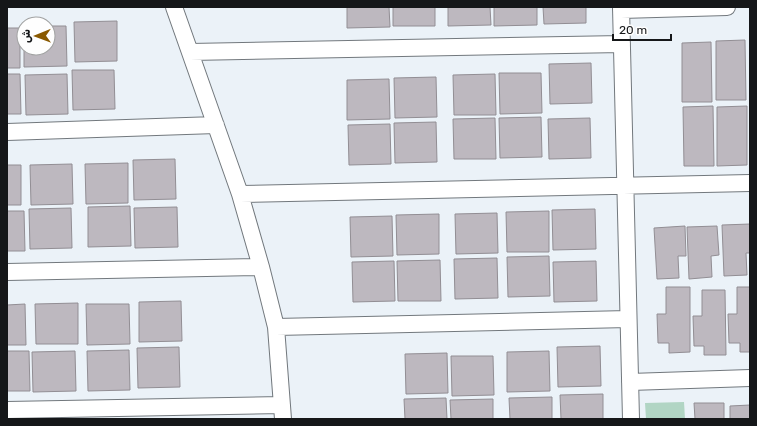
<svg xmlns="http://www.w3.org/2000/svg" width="757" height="426" font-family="Rubik,'Noto Naskh Arabic',sans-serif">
  <rect width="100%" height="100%" fill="#ebf2f8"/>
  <path fill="#b1d5c4" d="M684 402 685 419H646L645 403Z"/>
  <path fill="#bdb8bf" stroke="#928e94" d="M347 7H389L390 27 347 28Z
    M393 7H435V26H393Z
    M448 7H490L491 25 448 26Z
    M494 7H537V25L494 26Z
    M543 7H586V23L544 24Z
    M117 21V61L75 62 74 22Z
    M24 26V48H48V26H66L67 66 24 67Z
    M7 28H20V68H7Z
    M745 40 746 100H716V41Z
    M711 42 712 102H682V43Z
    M591 63 592 103 550 104 549 64Z
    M72 70H114L115 109 73 110Z
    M499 73H541L542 113 500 114Z
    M7 74H20L21 114H7Z
    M67 74 68 114 26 115 25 75Z
    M495 74 496 115H454L453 75Z
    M436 77 437 117 395 118 394 78Z
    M389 79 390 119 347 120V80Z
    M713 106 714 166H684L683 107Z
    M747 106V165L717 166V107Z
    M541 117 542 157 500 158 499 118Z
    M495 118 496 159H454L453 119Z
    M590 118 591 158 549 159 548 119Z
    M436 122 437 162 395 163 394 123Z
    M390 124 391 164 349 165 348 125Z
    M175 159 176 199 134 200 133 160Z
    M128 163V203L86 204 85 164Z
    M72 164 73 204 31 205 30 165Z
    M7 165H21V205H7Z
    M130 206 131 246 88 247V207Z
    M177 207 178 247 135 248 134 208Z
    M71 208 72 248 30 249 29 209Z
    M595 209 596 249 553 250 552 210Z
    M7 211H24L25 251H7Z
    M549 211V252H507L506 212Z
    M497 213 498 253 456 254 455 214Z
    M439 214V254L397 255 396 215Z
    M392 216 393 256 351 257 350 217Z
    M750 224V253H746L747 275 724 276 722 225Z
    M685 226 686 256H678L679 278 657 279 654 228Z
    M717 226 719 255 711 256 712 277 689 279 687 227Z
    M549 256 550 296 508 297 507 257Z
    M497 258 498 298 455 299 454 259Z
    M440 260 441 301H398L397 261Z
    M394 261 395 301 353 302 352 262Z
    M596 261 597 301 554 302 553 262Z
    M666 287H690V352L669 353V343H658L657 314H666Z
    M737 287H750V352H740V343H729L728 314H737Z
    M702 290H725L726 355H704V346H694L693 316H702Z
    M181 301 182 341 139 342V302Z
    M78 303V344H36L35 304Z
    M25 304 26 345H7V305Z
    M86 304H129L130 344 87 345Z
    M600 346 601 386 558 387 557 347Z
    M179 347 180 387 138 388 137 348Z
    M129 350 130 390 88 391 87 351Z
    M7 351H29L30 391H7Z
    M75 351 76 391 33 392 32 352Z
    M549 351 550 391 507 392V352Z
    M447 353 448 393 406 394 405 354Z
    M451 356H493L494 395 452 396Z
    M603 394V419H561L560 395Z
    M552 397V419H510L509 398Z
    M446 398 447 419H405L404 399Z
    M493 399V419H451L450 400Z
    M694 403H724V419H695Z
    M750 405V419H730V406Z"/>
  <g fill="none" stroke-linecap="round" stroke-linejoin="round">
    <defs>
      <path id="minor" d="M174 7 240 194 261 267 276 327 283 419
        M621 7 631 419
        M621 10 727 7
        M190 52 622 44
        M7 132 216 125
        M240 194 750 183
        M7 272 261 267
        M276 327 628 319
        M630 382 750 378
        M7 410 282 405"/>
    </defs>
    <use href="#minor" stroke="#72787d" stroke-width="18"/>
    <use href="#minor" stroke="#fff" stroke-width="16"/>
  </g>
  <rect width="757" height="426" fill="none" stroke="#151719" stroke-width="16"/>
  <g transform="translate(36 36) rotate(269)"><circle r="19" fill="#fefefe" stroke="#a1a2a2"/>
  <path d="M0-3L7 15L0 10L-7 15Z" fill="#895900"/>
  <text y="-6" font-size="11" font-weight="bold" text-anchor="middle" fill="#151719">ش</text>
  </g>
  <path d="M613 34v6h58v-6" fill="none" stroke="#151719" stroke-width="2"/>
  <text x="619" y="34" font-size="12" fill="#151719" stroke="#fefefe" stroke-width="3" paint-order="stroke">20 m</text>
</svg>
